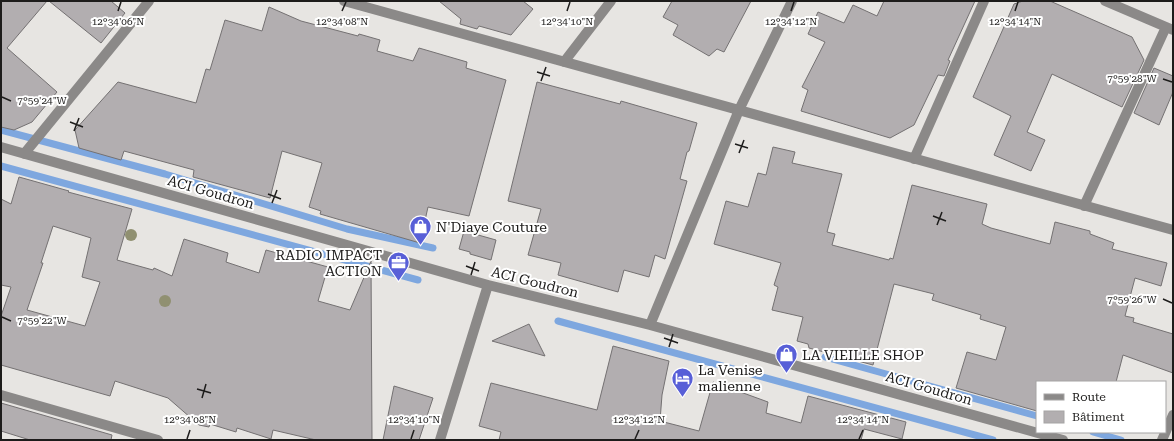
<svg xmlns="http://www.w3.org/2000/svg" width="1174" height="441" font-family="'Roboto Serif',serif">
  <rect width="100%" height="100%" fill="#e7e5e2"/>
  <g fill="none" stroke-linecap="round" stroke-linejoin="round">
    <path stroke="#7ea7df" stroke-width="7" d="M1 130 165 174 347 229 433 248
      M1 166 418 280
      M558 321 993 440
      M825 357 1037 416
      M1093 432 1121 440"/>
  </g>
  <path fill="#b2aeb0" stroke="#747172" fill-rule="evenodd" d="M1 1H47L7 48 57 92 32 122 14 130 1 127Z
    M49 1H111L125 13 101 43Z
    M439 1H523L533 9 511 35 479 26 477 29 460 24 461 19Z
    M672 1H751L724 52 717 49 709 56 673 35 678 25 663 17Z
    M884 1H975L948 60 950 61 944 76 938 75 914 125 890 138 801 111 808 90 802 87 825 42 808 34 818 12 844 23 853 5 877 16Z
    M1023 1H1050L1132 37 1144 60 1122 107 1052 74 1027 132 1045 140 1031 171 994 155 1011 116 973 97 1014 4Z
    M269 7 301 21 358 36 359 34 380 40 377 51 413 61 419 48 467 62 466 68 506 80 469 216 428 207 420 243 320 214 321 211 309 207 322 163 282 151 270 198 193 177 194 170 124 151 121 160 79 148 75 130 118 82 196 103 206 69 210 70 225 20 262 31Z
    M1154 68 1173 76V92L1159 125 1134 113Z
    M537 82 620 104 621 101 697 123 689 151 687 152 680 179 687 181 665 259 655 255 649 277 624 270 618 292 558 275 561 263 528 255 541 209 508 201Z
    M773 147 795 152 792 163 842 174 827 232 835 234 832 245 889 260 890 258 893 259 912 185 987 204 982 224 991 228 1050 244 1055 222 1090 231V234L1114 243 1112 249 1167 263 1161 286 1135 278 1125 316 1134 318 1133 322 1173 334V373L1123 355 1116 382H1037V411L956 388 967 352 996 360 1006 327 980 319 981 315 932 300 934 294 894 284 873 365 809 348 808 344 797 341 803 317 772 310 778 287 774 285 781 263 714 244 726 201 748 207 758 173 766 175Z
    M19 177 69 191 68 192 132 209 117 260 153 270 154 268 172 276 184 239 228 253 226 262 259 273 266 250 328 267 318 301 350 310 371 261 372 440H316L273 430 271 439 237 428 236 432 210 424 209 427 199 425 168 398 115 381 110 396 1 365V316L11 287 1 285V199L11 204ZM53 226 91 238 82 277 100 282 85 326 27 310 43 263H41Z
    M464 231 496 240 491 260 470 254V252L459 249Z
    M529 324 545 356 492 341Z
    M613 346 669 361 662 395 660 421 699 431 713 382 768 402 766 413 801 423 808 396 906 422 902 439 864 429 861 440H499L501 432 479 426 491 383 597 410Z
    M394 386 433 398 419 440H383Z
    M1 403 112 435 111 440H30L1 431Z"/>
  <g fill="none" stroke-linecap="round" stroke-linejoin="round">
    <path stroke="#8b8988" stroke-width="10" d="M344 1 1173 230
      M1105 1 1173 30
      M564 62 611 1
      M1 147 488 285 650 325 1063 440
      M24 154 149 1
      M914 159 984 1
      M1084 206 1166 27
      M650 325 739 110 792 1
      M1 395 158 440
      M440 440 488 285
      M1162 440 1173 415"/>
  </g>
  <g fill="#909071">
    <circle cx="131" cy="235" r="6"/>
    <circle cx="165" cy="301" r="6"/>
  </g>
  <path fill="none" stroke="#1d1c1b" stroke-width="1.5" d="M118 11 121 2M342 11 346 2M567 11 570 2M791 11 794 2M1015 11 1018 2M537 72 550 76M1163 79 1172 82M541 81 546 67M2 97 11 101M70 122 83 127M74 131 79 118M735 144 748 148M739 153 744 140M268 194 281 199M272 203 277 190M933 216 946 221M937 225 942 212M466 266 479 271M471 275 475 262M1163 299 1172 303M2 317 11 321M664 338 678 343M669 347 673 334M197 389 211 393M202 398 206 384M187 439 190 430M411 439 414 430M635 439 639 430M859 439 863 430"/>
  <defs>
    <symbol id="shop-pin" viewBox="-11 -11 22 30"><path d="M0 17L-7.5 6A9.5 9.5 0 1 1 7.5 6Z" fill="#585fd7" stroke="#fff"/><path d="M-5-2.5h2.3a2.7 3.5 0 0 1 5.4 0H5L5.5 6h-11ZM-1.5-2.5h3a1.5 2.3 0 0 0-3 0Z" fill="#fff"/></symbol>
    <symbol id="office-pin" viewBox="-11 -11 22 30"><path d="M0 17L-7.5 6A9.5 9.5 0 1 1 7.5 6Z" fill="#585fd7" stroke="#fff"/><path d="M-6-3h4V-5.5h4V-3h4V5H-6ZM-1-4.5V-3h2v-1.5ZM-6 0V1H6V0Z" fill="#fff"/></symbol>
    <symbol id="hotel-pin" viewBox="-11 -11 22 30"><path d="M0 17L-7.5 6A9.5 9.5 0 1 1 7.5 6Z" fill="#585fd7" stroke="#fff"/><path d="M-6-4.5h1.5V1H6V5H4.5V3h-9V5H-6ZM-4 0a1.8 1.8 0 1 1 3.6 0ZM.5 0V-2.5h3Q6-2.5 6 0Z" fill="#fff"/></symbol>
  </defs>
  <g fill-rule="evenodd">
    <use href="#shop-pin" x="408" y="214" width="25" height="34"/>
    <use href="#office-pin" x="386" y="250" width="25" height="34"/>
    <use href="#shop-pin" x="774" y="342" width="25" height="34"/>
    <use href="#hotel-pin" x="670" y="366" width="25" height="34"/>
  </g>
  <g text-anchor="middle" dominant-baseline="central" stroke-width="4" stroke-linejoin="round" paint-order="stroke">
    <g font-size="14" fill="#1d1c1b" stroke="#fff">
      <text transform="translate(211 192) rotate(16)">ACI Goudron</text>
      <text transform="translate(535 282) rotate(14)">ACI Goudron</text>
      <text transform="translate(929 388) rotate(16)">ACI Goudron</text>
    </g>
    <g font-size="14" fill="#1d1c1b" stroke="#fff" text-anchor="start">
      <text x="436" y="227">N'Diaye Couture</text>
      <text x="382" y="255" text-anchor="end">RADIO IMPACT<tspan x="382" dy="16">ACTION</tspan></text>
      <text x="802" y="355">LA VIEILLE SHOP</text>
      <text x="698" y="370">La Venise<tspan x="698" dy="16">malienne</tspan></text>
    </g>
  </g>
  <g font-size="10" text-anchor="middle" fill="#1d1c1b" stroke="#fff" stroke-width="4" stroke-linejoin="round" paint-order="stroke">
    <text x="567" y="25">12°34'10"N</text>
    <text x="1015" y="25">12°34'14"N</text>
    <text x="118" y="25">12°34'06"N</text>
    <text x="342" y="25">12°34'08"N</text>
    <text x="791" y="25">12°34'12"N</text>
    <text x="1132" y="82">7°59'28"W</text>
    <text x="42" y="104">7°59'24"W</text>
    <text x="1132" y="303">7°59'26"W</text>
    <text x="42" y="324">7°59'22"W</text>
    <text x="190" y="423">12°34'08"N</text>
    <text x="414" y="423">12°34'10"N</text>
    <text x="639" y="423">12°34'12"N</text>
    <text x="863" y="423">12°34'14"N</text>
  </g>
  <rect width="1174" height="441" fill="none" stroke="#1d1c1b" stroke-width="4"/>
  <rect x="1036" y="381" width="130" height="52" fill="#ffffff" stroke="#a5a4a4"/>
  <rect x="1044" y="394" width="20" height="6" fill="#8b8988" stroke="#a5a4a4"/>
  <text x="1072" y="401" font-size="12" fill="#1d1c1b">Route</text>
  <rect x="1044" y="411" width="20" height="12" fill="#b2aeb0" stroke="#a5a4a4"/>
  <text x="1072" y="421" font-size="12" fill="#1d1c1b">Bâtiment</text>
</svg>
